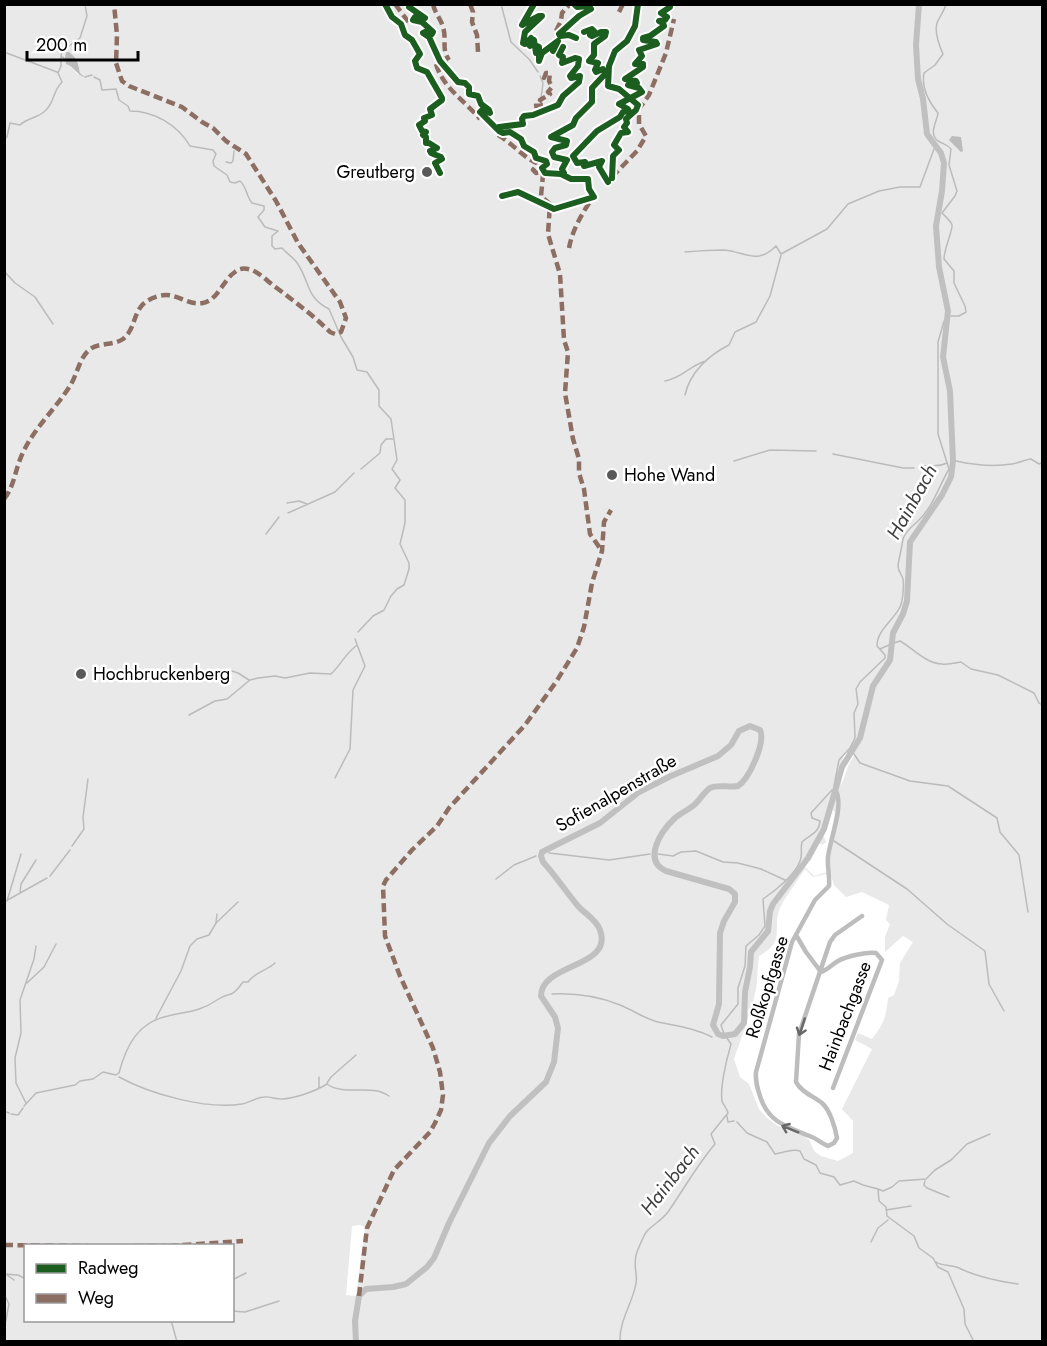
<svg xmlns="http://www.w3.org/2000/svg" width="1047" height="1346" font-family="Jost,sans-serif">
  <rect width="100%" height="100%" fill="#fff"/>
  <path fill="#e9e9e9" fill-rule="evenodd" d="M5 5H1042V1341L5 1342ZM69 52C78 59 78 62 80 73L84 75 77 74 70 65ZM846 753 855 754 849 764 841 786 843 756ZM832 810 835 812 828 847 827 872 814 876 805 867 819 843 822 845 826 842 823 835ZM805 869 813 877 830 873 834 885 846 897 862 892 889 905 886 920 890 924 885 937V952L903 936 913 942 900 963 899 981 894 995 888 998C886 1018 884 1023 872 1039L858 1033 855 1040 872 1049 842 1109 853 1121V1153L838 1161 821 1156 814 1151 810 1141 801 1134 778 1126 767 1118 759 1109 749 1084 740 1077 734 1059C742 1036 751 1013 756 989 758 978 757 967 759 956 788 940 770 928 781 906 787 894 797 882 805 869ZM360 1225 365 1227 356 1296 346 1295 352 1226ZM26 1246H232V1320H26Z"/>
  <path fill="#bbb" d="M66 52H69C78 59 78 63 80 73L85 77C76 75 74 66 66 64L65 58Z
    M952 136 961 137 963 151 961 152 949 140Z"/>
  <g fill="none" stroke-linecap="round" stroke-linejoin="round">
    <path stroke="#bbb" stroke-width="1.5" d="M501 4 511 42 529 59 538 72
      M946 4C944 12 939 17 937 23 934 33 939 45 943 54L935 65 924 73C921 88 929 102 938 113 937 122 928 133 938 141 943 144 947 144 951 149L949 165 957 191 955 196 942 213C945 216 951 221 952 225 953 230 944 249 944 259L954 271V283L965 306 966 312 959 316H951
      M4 52 57 72
      M64 58 61 56 62 51 80 38 87 16 85 4
      M540 76 543 83 541 98
      M85 77 92 75
      M94 77 100 80 102 90 116 89 119 100 128 106 130 111C154 111 178 125 190 146L213 150 216 154 213 161 214 166 227 175 230 182 235 183 240 181C247 187 246 196 252 203L264 206V210L258 217 265 227 278 231 272 236V246L275 249 282 248C287 254 296 259 299 266 310 284 307 298 329 309L341 337 353 357 357 370 367 372 379 390V406L391 419 397 460 392 469 400 480 395 488 405 500V523L400 544 409 563V569L404 585 397 589 391 596 384 610 373 616 358 632
      M4 138 7 137 10 123 20 125C27 118 38 118 45 111 55 102 52 92 62 82L58 73 61 66V56
      M226 162 231 163 233 161 234 151
      M685 252C697 251 711 250 723 250 745 251 756 266 776 246L781 254 827 229 848 204 879 191 900 187H920L934 149
      M4 271 15 283 35 297 53 324
      M665 381C683 378 690 365 706 361
      M685 395C690 372 709 355 729 345L735 332 756 322 770 296 781 255
      M833 454 903 468H914
      M734 461 770 450 816 451
      M956 461C974 465 993 467 1012 464 1018 463 1025 460 1031 459L1039 464 1042 463
      M920 467C930 463 935 469 947 463
      M361 469 380 453 381 445 386 439H393
      M287 503 299 501 307 504
      M288 513 335 492 354 473
      M266 534 279 517
      M894 643 900 641C914 649 925 663 942 664 948 665 955 663 961 662L971 669 998 675 1034 693 1039 703 1042 705
      M880 649 889 645
      M229 670 238 673 249 680
      M189 715 215 701 227 699 250 680 258 678 275 676 285 678 310 673 331 674C340 666 345 654 356 646
      M854 754 860 763 910 781 948 786 997 818 1000 832 1019 855 1028 912
      M335 778 350 749 353 690 365 666 355 639
      M834 786 839 760 850 748 855 738 854 713 858 704 856 689 860 682 885 658V655L877 646C877 630 893 621 900 607 903 601 904 585 903 579 902 574 898 572 898 566 898 563 903 542 903 539 906 530 912 527 918 521 933 507 939 486 949 469L938 434V342L944 321
      M834 841 907 889 947 924 985 951 989 984 1004 1011
      M72 846 84 829 83 817 88 779
      M549 853 609 860 650 854
      M658 854 673 856 681 852 696 851 723 862 738 863 761 869 785 880
      M50 876 70 850
      M496 879 514 865 536 856
      M20 893 21 884 36 860
      M7 901 21 854
      M4 902 47 878
      M216 922 217 914
      M27 983 44 967 56 944
      M552 994C576 993 598 996 620 1005 633 1010 645 1019 658 1022 676 1026 695 1028 712 1037
      M156 1018 181 971 190 946 197 939 209 935 216 923 238 902
      M724 1034 721 1025 738 1004V988L745 966 746 946 759 935 765 926 763 899C775 891 795 875 800 861 803 855 800 849 802 842 810 834 819 834 820 821L812 818 811 813 832 790
      M119 1077C150 1094 207 1110 242 1104 249 1103 257 1097 264 1097 270 1096 277 1100 283 1099 296 1098 316 1091 327 1084 345 1097 371 1083 389 1096
      M327 1083 331 1077 356 1055
      M319 1088V1077
      M26 1103 16 1083 15 1058 21 1033 20 1000 34 959 36 946
      M24 1106 36 1093 75 1085 80 1081 93 1079 103 1072 116 1075 119 1073C126 1046 138 1022 168 1016 189 1011 199 1012 217 1000 230 991 230 1000 243 982H248C255 972 266 971 275 963
      M4 1111 9 1113
      M11 1114 18 1115 23 1108
      M727 1116 728 1122 734 1121
      M737 1122 747 1133 767 1142 775 1154C784 1153 791 1148 800 1151L804 1159 816 1165 820 1173 834 1177 840 1185 854 1181 863 1185 878 1189 879 1201 886 1207 887 1216 914 1236 919 1248 933 1258 938 1267 948 1272 964 1309 965 1324 974 1342
      M925 1181 924 1185 927 1188 949 1197
      M878 1189 883 1191 892 1187 899 1181 926 1179 935 1170 951 1160 967 1144 990 1134
      M886 1210 911 1206
      M871 1242 878 1228 888 1220
      M936 1262C943 1267 951 1264 959 1268 977 1277 997 1281 1018 1284
      M4 1274 18 1275 26 1279
      M7 1275 14 1280
      M232 1280 246 1273
      M4 1294 9 1304C7 1312 7 1319 4 1327
      M232 1311 245 1312 279 1301
      M171 1320 177 1342
      M620 1342C619 1320 633 1303 636 1283 638 1272 632 1266 637 1252 640 1245 643 1236 647 1231 654 1224 662 1220 668 1212 684 1189 697 1165 715 1144L711 1134 728 1113C727 1108 723 1105 722 1101 720 1088 726 1061 730 1048L731 1044 727 1038"/>
    <path stroke="#bdbdbd" stroke-width="4.5" d="M836 791C844 807 830 839 828 857 827 867 830 877 829 886L815 900 792 942 756 1072C755 1082 758 1090 761 1099 770 1124 789 1127 812 1137 817 1139 822 1144 828 1146L834 1143 837 1138C835 1127 830 1110 822 1103 813 1096 801 1092 796 1082L799 1034 830 942 835 935 862 916
      M796 935 806 952 821 972
      M821 972C828 970 831 965 838 961 847 956 866 952 876 953L882 960 833 1088"/>
    <path stroke="#c0c0c0" stroke-width="6" d="M356 1342 355 1321 359 1296 366 1289 393 1287 406 1284 427 1267 434 1258 449 1223 489 1143 510 1116 546 1082 554 1062 558 1028 555 1017 541 996C541 963 614 968 600 930 596 919 585 914 578 906 566 892 556 876 543 862L541 856 542 852 600 823 639 792 671 776 718 756 731 745 739 731 750 726 760 730C766 742 749 779 738 786 729 788 718 784 710 788 704 792 700 800 694 805 688 810 681 813 675 818 661 831 642 860 666 871L729 889 735 894V902L724 921 720 933 719 1004 713 1025 718 1034 723 1036 735 1034 744 1023 745 992 750 967 751 952 768 931 770 911 773 904 808 858 824 829 842 767 860 738 873 686 890 660 893 633 903 614 907 601 910 542 942 495 951 477 953 461 950 391 943 357 948 311 939 267 936 226 942 191 944 163 941 153 927 134 923 99 918 79 916 45 919 4"/>
    <path stroke="#8d6e63" stroke-width="4.5" stroke-dasharray="9 4.5" stroke-linecap="butt" d="M395 4 410 24
      M433 4C435 14 441 19 443 27 447 39 441 49 449 60
      M470 4 473 12 472 22 477 35 478 52
      M619 12 623 4
      M556 31 561 21 562 13 570 4
      M436 64C443 88 465 101 480 119
      M534 106 543 105 544 103 540 100 550 94 548 92 552 87 549 81 550 73H546L544 78 540 74
      M498 135C511 142 525 159 537 163V165L533 170 536 173 541 172 543 175 541 196 550 204 548 234 560 274 564 340 568 352 565 393 573 439 579 459V473L584 489 590 534 602 551
      M612 177 637 151 646 136 639 124V109L649 95 666 53 674 19
      M569 248C572 231 582 213 592 199
      M4 499C14 487 15 471 21 457 32 430 54 411 70 386 77 375 79 359 89 350 98 342 113 346 123 339 140 325 129 304 159 296 175 291 187 306 203 303 218 300 223 280 235 272 238 269 243 268 248 269 258 271 266 280 274 286 294 301 313 315 330 332L335 334 341 332 346 318 340 302 298 243 276 201 246 154 226 141 213 128 202 122 182 107 129 86 122 81 116 63 117 35 114 4
      M4 1245 88 1246
      M134 1246H167
      M169 1246 243 1241
      M359 1296 367 1228 394 1170 430 1132 435 1123 441 1110 443 1095 440 1072 433 1048 400 976 385 936 383 886 386 880 412 850 437 826 449 808 525 725 556 682 577 648 584 627 592 583 602 551 604 522 611 510"/>
    <defs>
      <path id="cycleway" d="M385 4 392 17 401 24 405 35 412 40 420 54 415 61 417 68 427 72 442 98V100L430 109 432 115 424 118 425 121 419 125 422 131 426 132 423 135 426 137V143H429L437 148 430 151 431 153 441 157 442 159 435 163 440 173
        M410 4 409 7 425 18 415 17 413 20 422 22 433 32 432 34 427 31 423 33 429 37 440 61 458 82 465 83 469 87V94L478 96 481 104 489 110 490 113 482 110 480 112 499 131
        M534 4 522 25 539 16H542L525 32 523 43 525 44 531 38 529 45 530 46 534 40 536 53 537 46 539 47V61L542 53 558 41 553 51
        M574 4 577 7 589 6 591 9 579 16 559 34 560 36 569 35 576 38
        M564 173 562 169 567 160 554 157 552 152 555 148 566 145 567 141 551 137 573 125 576 118 592 102V88L606 73 603 69 596 72 595 70 598 63 589 61 594 55V44L605 36 606 32H601L592 36 590 35 594 31 592 29 584 32
        M612 178 613 156 619 150 614 145 621 133 628 132 624 127 627 123 626 119 636 110 638 105 619 89 608 86 609 66 615 51 627 41 635 26 638 4
        M608 182 599 167 602 161 584 166 585 162 577 163 573 156 597 131 620 117 623 112 629 111 628 109 619 104 642 92 639 88 628 85 630 83H637L636 81 625 79 643 67V64H635L642 56 639 50 657 44 656 42 643 40V38L650 36 664 26 663 23 659 21 665 20 667 17 661 13 670 7V4
        M502 196 518 192 554 209 594 197 589 189 588 179H571L561 174 545 173 542 168 547 164 546 161 536 158 534 152 524 146 521 139 510 132 503 133 499 131V127L523 124 522 119 524 116 533 115 558 105 563 96 579 82 580 76 571 78 570 76 578 66 579 59 575 58 562 63 563 57 559 55 563 47"/>
    </defs>
    <use href="#cycleway" stroke="#fff" stroke-width="10"/>
    <use href="#cycleway" stroke="#1b5e20" stroke-width="6"/>
  </g>
  <defs><path id="oneway-shaft" d="M-6 0H5M1.5-3L5.5 0L1.5 3" fill="none" stroke-width="1.6" stroke-linecap="round" stroke-linejoin="round" transform="scale(1.5)"/></defs>
  <g stroke="#686868">
    <use href="#oneway-shaft" transform="translate(802 1027) rotate(108)"/>
    <use href="#oneway-shaft" transform="translate(790 1129) rotate(-158)"/>
  </g>
  <g fill="#595959" stroke="#fff" stroke-width="2">
    <circle cx="427" cy="172" r="6"/>
    <circle cx="612" cy="475" r="6"/>
    <circle cx="81" cy="674" r="6"/>
  </g>
  <g text-anchor="middle" dominant-baseline="central" stroke-width="5" stroke-linejoin="round" paint-order="stroke">
    <g font-size="18" fill="#000" stroke="#fff" text-anchor="start">
      <text x="415" y="172" text-anchor="end">Greutberg</text>
      <text x="624" y="475">Hohe Wand</text>
      <text x="93" y="674">Hochbruckenberg</text>
    </g>
    <g font-size="18" fill="#000" stroke="#fff">
      <text transform="translate(616 793) rotate(-30)">Sofienalpenstraße</text>
      <text transform="translate(767 987) rotate(-73)">Roßkopfgasse</text>
      <text transform="translate(845 1016) rotate(-69)">Hainbachgasse</text>
    </g>
    <g font-size="20" font-style="italic" fill="#3f3f3f" stroke="#fff">
      <text transform="translate(912 502) rotate(-61)">Hainbach</text>
      <text transform="translate(670 1180) rotate(-52)">Hainbach</text>
    </g>
  </g>
  <rect width="1047" height="1346" fill="none" stroke="#000000" stroke-width="12"/>
  <rect x="24" y="1244" width="210" height="78" fill="#ffffff" stroke="#999999" stroke-width="1.5"/>
  <rect x="36" y="1264" width="30" height="9" fill="#1b5e20" stroke="#999999" stroke-width="1.5"/>
  <text x="78" y="1274" font-size="18" fill="#000000">Radweg</text>
  <rect x="36" y="1294" width="30" height="9" fill="#8d6e63" stroke="#999999" stroke-width="1.5"/>
  <text x="78" y="1304" font-size="18" fill="#000000">Weg</text>
  <path d="M27 51v9h111v-9" fill="none" stroke="#000000" stroke-width="3"/>
  <text x="36" y="51" font-size="18" fill="#000000" stroke="#ffffff" stroke-width="4.5" paint-order="stroke">200 m</text>
</svg>
